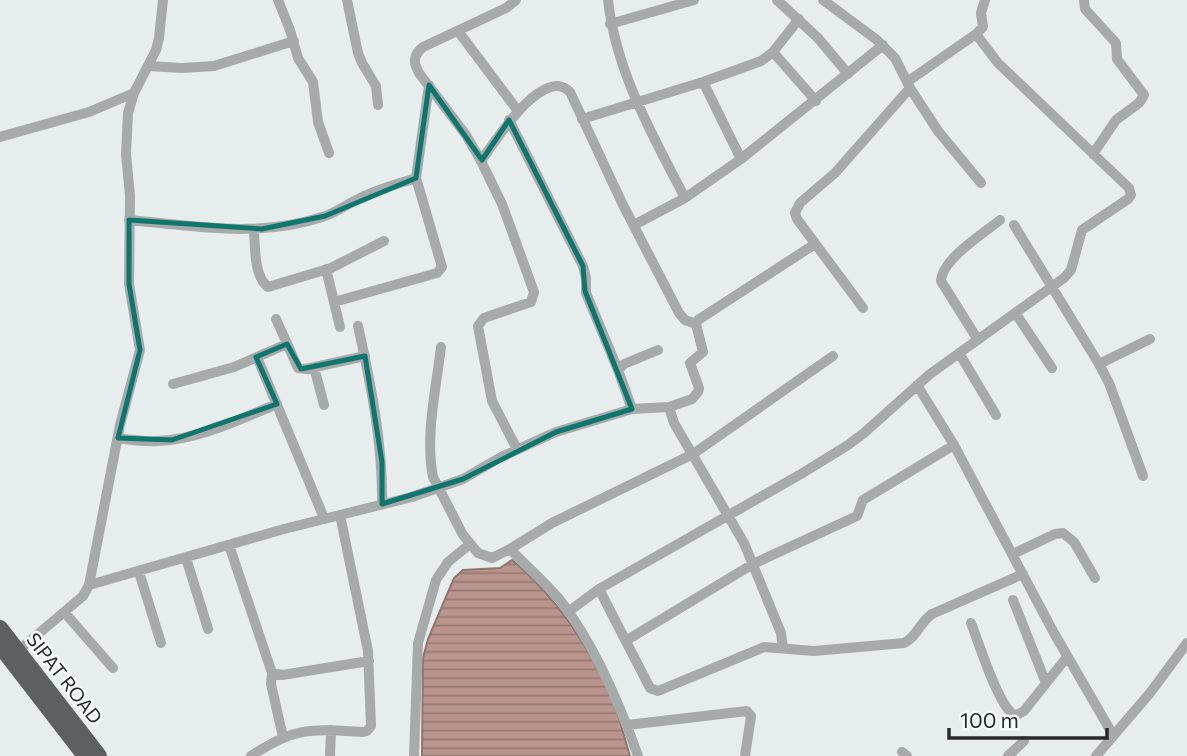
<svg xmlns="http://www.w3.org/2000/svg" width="1187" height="756" font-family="Commissioner,sans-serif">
  <defs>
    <pattern id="water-rules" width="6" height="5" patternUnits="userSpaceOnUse" patternTransform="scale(1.75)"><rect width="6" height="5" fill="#b9958d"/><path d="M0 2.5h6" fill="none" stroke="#967a73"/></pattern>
  </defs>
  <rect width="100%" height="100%" fill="#e7eced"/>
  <path fill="url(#water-rules)" stroke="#8e756f" stroke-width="2" d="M512 560C555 596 589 646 612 699 620 717 624 737 630 756H422L423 658 428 639 454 578 463 570 500 568Z"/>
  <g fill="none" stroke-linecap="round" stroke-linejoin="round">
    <path stroke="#a7aaaa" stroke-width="10" d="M278 0 290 30 298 58 313 82 318 122 329 153
      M347 0 358 53 362 63 376 86 378 105
      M516 0 506 8 423 47C413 55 413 62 419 73L466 135 481 161 502 204 534 292 531 302 484 318 478 326 492 401 517 449
      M608 0C616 72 652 134 685 198
      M777 0 818 38 848 74
      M823 0 877 40 895 58 910 88 938 131 981 183
      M1084 0 1085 9 1116 43 1117 59 1144 95 1139 103 1116 120 1093 154
      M610 24 694 0
      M458 31 518 111
      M773 52 816 101
      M148 66 182 68 214 66 294 41
      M703 82 741 159
      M907 82 976 34 983 27 981 13 985 0
      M582 119 703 82 761 61 773 52 799 19
      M509 120 583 266 586 278V293L618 370
      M0 137 89 112 134 93
      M481 161C494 143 543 64 570 92L623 205 679 313 685 320 696 324
      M129 220C194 226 259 238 322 217 336 213 347 204 360 198 378 189 398 184 416 178
      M634 225 685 198 741 159 883 45
      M1014 225 1099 364 1109 383 1143 476
      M254 230C255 247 254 277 268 287L331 268 384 241
      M326 269 340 327
      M334 302 437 273 442 267 416 178 429 85
      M863 308 797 219 795 213 800 203 835 173 910 88
      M1016 314 1052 368
      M276 319 298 368 306 369 365 356
      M358 326C371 385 383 444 382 504
      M978 340 941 281C942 259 983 234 1000 220
      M441 347C436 389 425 436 433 477L463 535 478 553 492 558 510 549 552 523 693 454 833 356
      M959 353 996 415
      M257 357 324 518
      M1099 364 1150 339
      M314 367 324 405
      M173 384 234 367 287 344
      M917 385 954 445 1054 633 1113 735
      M669 407 674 423 744 543 781 633 783 648
      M632 409 618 370 624 364 658 350
      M118 438C131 440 144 442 157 441 198 440 240 419 277 404
      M229 545 272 673 282 675 369 661
      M510 549C526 566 545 582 560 600 595 645 619 702 638 756
      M1013 554 1055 534 1063 533 1074 542 1095 578
      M186 558 208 629
      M139 572 161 643
      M89 585 284 529 412 497 463 479 501 457 556 432 632 409 669 407 692 399 698 392 699 388 690 363 703 352 696 324 698 320 815 244
      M599 589 650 688 658 691 764 647 814 651 904 643C917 637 920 622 932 614L1023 574
      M1013 600 1046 683
      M64 612 113 668
      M568 612 599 589 801 474 848 445 864 433 930 374 1064 278 1071 270 1082 230 1128 199 1131 195 1129 188 998 63 976 34
      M971 623C979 643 998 706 1015 716L1024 711 1067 657
      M627 640 753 564 857 516 863 500 954 445
      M18 651 83 596 89 585 120 425 140 350 129 284 130 196 126 154 128 113 134 93 156 50 159 38 163 0
      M272 673 271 684 283 737
      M627 725 747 711 751 716 745 756
      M902 752 907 756
      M251 756C296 726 312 729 363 732L367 731 371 726 368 651 340 515
      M330 756 331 730
      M414 756 418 643 436 580 448 562 470 544
      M1008 756 1024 741
      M1096 756 1150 693 1187 643"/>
    <path stroke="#5c6061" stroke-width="16" d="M0 628 99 756
      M0 646 85 756"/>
  </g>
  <path fill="none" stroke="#0f766e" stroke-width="5" stroke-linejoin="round" d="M429 85 482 160 509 120 583 266 585 291 632 409 556 432 463 479 382 504V462L365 356 301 369 287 344 256 357 277 404 172 440 118 438 140 350 129 284V220L262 229 325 216 416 178Z"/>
  <g text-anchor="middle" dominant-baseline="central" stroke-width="5" stroke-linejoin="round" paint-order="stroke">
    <g font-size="19" fill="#282a2a" stroke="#f4f9fa">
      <text transform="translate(65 678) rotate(52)">SIPAT ROAD</text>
    </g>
  </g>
  <path d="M949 728v10h158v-10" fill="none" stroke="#282a2a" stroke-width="3.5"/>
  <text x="960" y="728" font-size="21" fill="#282a2a" stroke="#f4f9fa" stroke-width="5" paint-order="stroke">100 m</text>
</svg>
